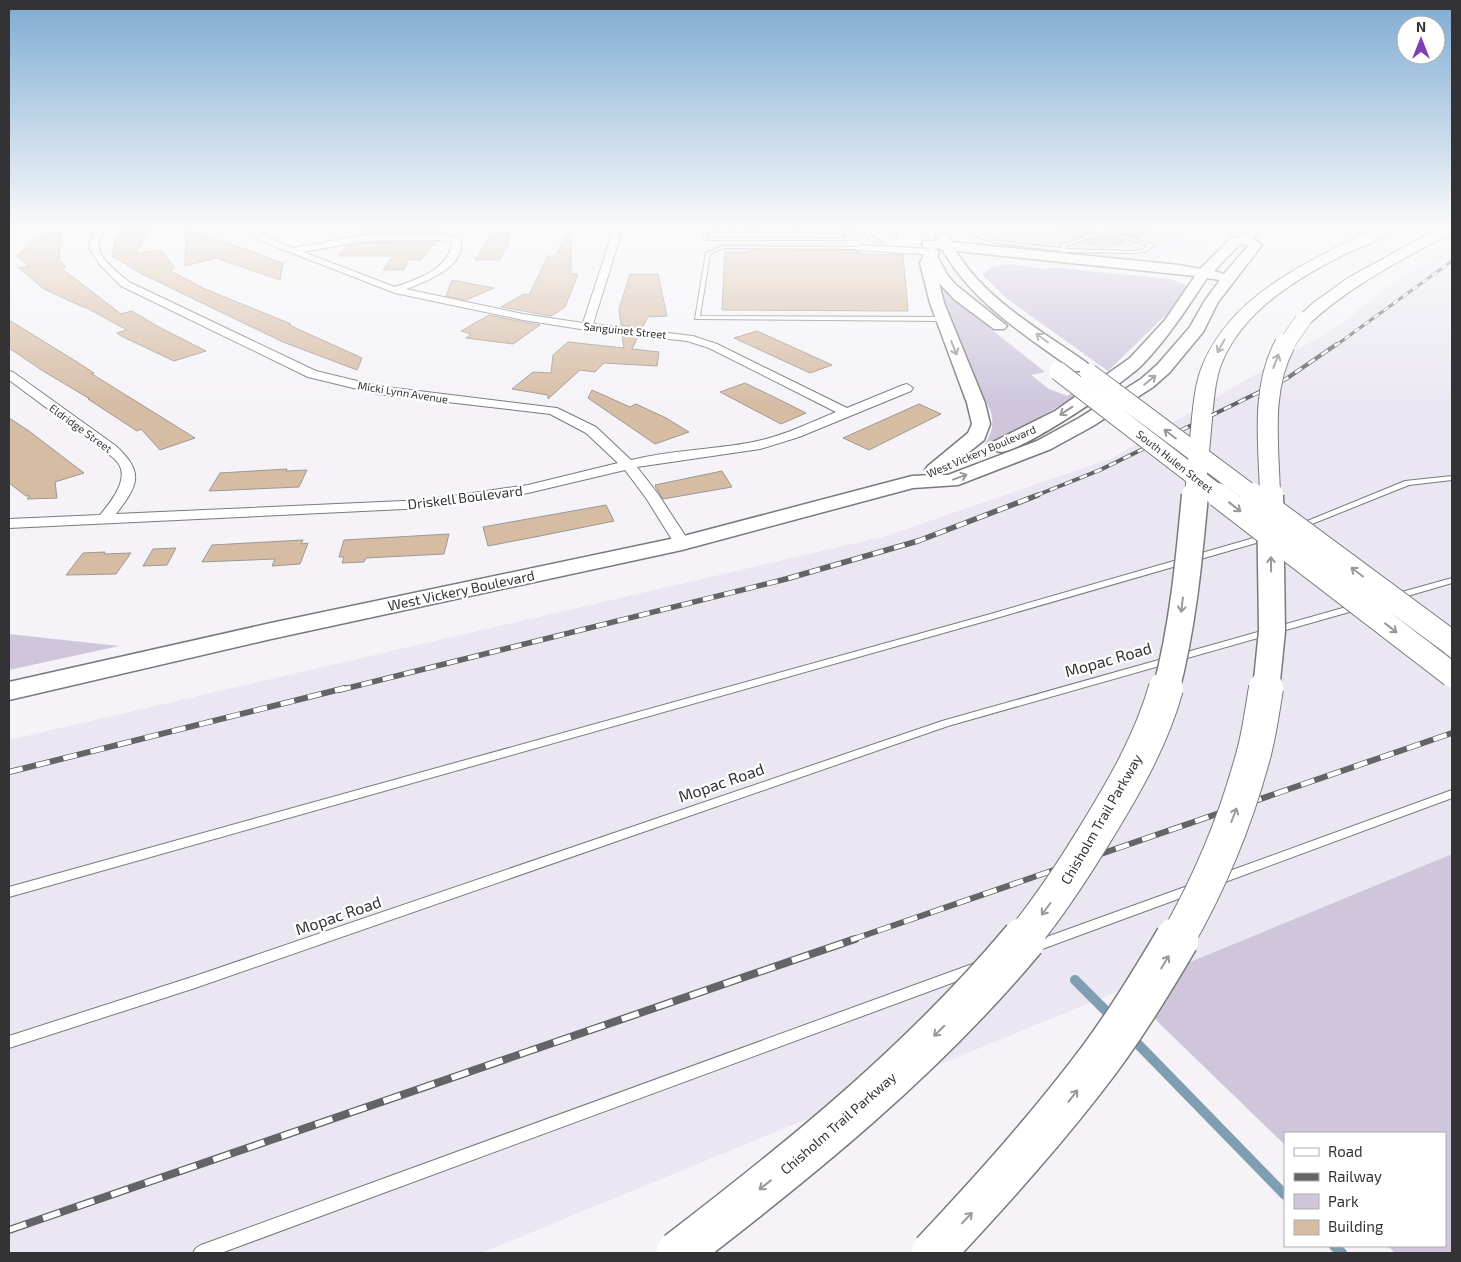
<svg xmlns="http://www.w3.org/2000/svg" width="1461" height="1262" font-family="'Exo 2',sans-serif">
  <rect width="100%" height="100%" fill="#f5f3f7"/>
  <path fill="#ebe7f2" d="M955 228H1158L1207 242 1159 259 1070 254 989 245 965 237Z
    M1452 247V854L481 1253H9V740L886 536 1112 458 1340 325 1383 290Z"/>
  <path fill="#cfc6dc" d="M1008 264 1048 269 1049 267 1170 279 1184 284 1188 287 1174 307 1108 371 1006 298 982 274 992 267Z
    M938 288H944L977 318 1045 372 1031 375 1049 389 1067 396 1072 393 1075 396 1022 429 984 445C992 433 994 426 991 412L942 306Z
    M9 634 119 646 9 670Z
    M1452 854V1253H1395L1388 1246H1445V1133H1285V1145L1161 1025 1127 988Z"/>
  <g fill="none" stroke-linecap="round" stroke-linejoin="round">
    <path stroke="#809eb2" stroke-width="10" d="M1075 980 1111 1016
      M1132 1038 1285 1195
      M1334 1246 1342 1253"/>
  </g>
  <path fill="#d7bca4" stroke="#9b9895" d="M122 228H151L135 253 161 250 175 268 169 270 205 289 291 324 289 325 362 358 357 370 283 342 140 273 112 256 116 237Z
    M186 228 283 263 280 280 216 258 185 266Z
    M362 228H446L443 233 357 234Z
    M569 228H571V274H578L565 307 551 316 501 307 524 294 529 295 548 256H556Z
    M1056 228H1086L1093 232 1074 238 1055 232Z
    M1104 228H1152L1153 232 1135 238Z
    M495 230 510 234 507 247 499 260H475Z
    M62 233 59 260 66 267 61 268 121 314 132 311 157 326 206 351 174 361 121 336 117 333 127 330 85 307H83L44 289 19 268 29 266 17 256 38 234Z
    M1104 235 1125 241 1104 248 1085 242Z
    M436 242 421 260H408L404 270H383L393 256H338L347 246 363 243Z
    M750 250 855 251 860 254 903 255 908 311 722 310 725 252H750Z
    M630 274H658L667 316 648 317 642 328 621 325 619 309Z
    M452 280 494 288 466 300 446 296Z
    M489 315 523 322 540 325 513 344 466 338 471 334 461 331Z
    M9 320 77 362 94 373 92 374 195 438 160 450 141 429 137 431 88 399H90L43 371 9 348Z
    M757 331 788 345 832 365 810 373 734 338Z
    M622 336 638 337 632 349 659 352 657 366 604 363 595 372 580 370 548 399V395L512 389 533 372 551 373 553 355 568 342 624 348Z
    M745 383 780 400 806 413 781 424 720 392Z
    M592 390 630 407 636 404 666 418 689 432 655 444 588 398Z
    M919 404 941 414 869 450 843 438Z
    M9 418 29 431 84 473 55 482 57 498 27 499 30 496H26L9 483Z
    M287 469 286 471 307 470 299 487 209 491 220 473Z
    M722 471 732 487 663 499 656 488 655 485Z
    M606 505 614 521 540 536 488 546 483 527Z
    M449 534 444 554 366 558 364 562 342 563 344 557H339L344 540Z
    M303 540 301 544 308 543 300 564 272 566 275 559 202 562 212 545Z
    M176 548 167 565 143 566 153 549Z
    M105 552 104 554 131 553 116 574 66 575 83 553Z"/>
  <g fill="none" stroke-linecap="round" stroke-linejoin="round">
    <defs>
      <path id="lane" d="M704 228H790L847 232 865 231 863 228H867L875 239 884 243 882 244 871 241 866 233 849 234 850 239 848 240H705L703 239ZM761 229 845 234 846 238H707L708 230 759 231Z
        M891 228H895L897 238 893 237Z
        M968 228H973L984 236 999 241 1061 248 1062 244 1099 232 1088 228H1096L1154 245 1147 251 1135 253 1061 252 1059 251 998 243 980 238ZM1104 233 1148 245 1144 249 1135 251 1066 249V246Z
        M1215 228H1221L1228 232 1250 237 1248 238 1225 234Z
        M722 246 860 247 862 248 860 249 723 248 710 254 700 316 942 317 945 319 942 321 695 319 706 253Z
        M1452 476V480L1409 485 1302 528H1296L1295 526 1405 481Z
        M1264 535H1267L1271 537 1270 539 993 619 9 897V887L987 615Z
        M1452 578V583L1394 600 1390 597 1391 595Z
        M1357 604 1360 605 1361 607 1360 609 948 726 195 988 9 1048V1036L195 976 942 721Z
        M1452 790V798L1217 885 1213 883 1211 880 1213 877Z
        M1193 884 1197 886 1199 889 1197 892 1034 952 1030 951 1028 947 1030 943Z
        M975 963 979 965 981 969 979 973 221 1253H193L196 1248 201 1245Z"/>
      <path id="street" d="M97 228H106C103 234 97 241 99 248 101 261 119 273 129 282L316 371 378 386 557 408 596 427 631 460C671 450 712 450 753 442 781 437 809 423 836 412L709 348 687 341 587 330 523 320 395 293 261 241 249 228H258L267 237 293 248 363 235 439 234 460 238C469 265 426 282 406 289L523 314 583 323 614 228H623L593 324 693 336 717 344 847 408 903 385 907 384 913 388 911 391 799 437 760 449 637 467 658 494 690 543 688 546H676L646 498 625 470 528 493 425 508 9 528V519L100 515C110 503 130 479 118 463 115 459 110 455 106 452L9 380V371L13 372 116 446C145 473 138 485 116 514L425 500 528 485 618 463 586 433 550 414 378 394 308 377 121 286 101 266 89 248 90 241ZM439 240 452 242C449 269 418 279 395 287L303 252 363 241Z
        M860 245 932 249 937 252 932 255 857 250 855 248Z"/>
      <path id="secondary" d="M1248 228H1261L1253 239 1262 245 1218 302 1203 332 1169 373 1153 387 1093 426 1051 449 958 485 913 488 682 550 271 639 9 700V682L271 623 680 537 912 476 932 475 928 474 925 470 928 466 968 433 972 424 967 403 930 303 920 263 927 249 931 248 923 247 922 244 923 241H938L936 237 942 233 947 234 952 242 1179 265 1200 269 1230 239 1241 237ZM1244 244 1248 246 1224 274 1214 271 1239 245ZM934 248 942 249C972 303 1027 336 1075 371H1087L1089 367 1087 363C1042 331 985 300 956 251L1195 276 1165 320 1130 358 1055 411 993 442 990 446 993 450C995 450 999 452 1001 452 1023 451 1126 382 1143 364 1168 338 1187 308 1207 278L1220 280 1204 302 1190 327 1157 365 1141 379 1079 418 1037 441 948 475H938L942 474 984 440 990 424 985 403 944 303 939 283 955 300 994 329H1004L1007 326 956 285 948 276 937 256 939 252Z"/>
      <path id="highway" d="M1375 228H1394C1385 239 1357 249 1343 255 1295 280 1244 310 1222 362 1215 379 1214 399 1212 418L1209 422 1202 424 1195 422 1192 418C1194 399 1196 379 1204 362 1235 292 1310 261 1375 228Z
        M1439 228H1452V232C1402 260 1351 285 1309 324H1297L1295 320 1313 303 1348 278Z"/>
    </defs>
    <use href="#lane" stroke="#7a797c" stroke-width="2"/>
    <use href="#street" stroke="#7a797c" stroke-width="2"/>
    <use href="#secondary" stroke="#7a797c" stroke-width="3"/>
    <use href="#highway" stroke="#7a797c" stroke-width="2"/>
    <path stroke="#969497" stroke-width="2" stroke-dasharray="1 1" stroke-linecap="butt" d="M1270 236 1276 228"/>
    <use href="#lane" fill="#fff" fill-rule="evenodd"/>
    <use href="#street" fill="#fff" fill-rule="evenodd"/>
    <use href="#secondary" fill="#fff" fill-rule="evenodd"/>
    <use href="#highway" fill="#fff" fill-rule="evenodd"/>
    <defs>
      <path id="rail-far4" d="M1335 346 1452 261"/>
      <path id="rail-far3" d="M1035 496 1100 470 1286 379 1337 344"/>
      <path id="rail-far2" d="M340 690 786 579 918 541 1038 495"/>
      <path id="rail-far1" d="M9 772 345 688
        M851 940 1452 733"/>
      <path id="rail" d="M9 1230 855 939"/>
    </defs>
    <use href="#rail-far4" stroke="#646365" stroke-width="3"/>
    <use href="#rail-far3" stroke="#646365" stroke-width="4"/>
    <use href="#rail-far2" stroke="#646365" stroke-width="5.5"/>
    <use href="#rail-far1" stroke="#646365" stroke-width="6"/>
    <use href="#rail" stroke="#646365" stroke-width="8"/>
    <use href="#rail-far4" stroke="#fff" stroke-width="2" stroke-dasharray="6" stroke-linecap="butt"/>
    <use href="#rail-far3" stroke="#fff" stroke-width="2.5" stroke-dasharray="8" stroke-linecap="butt"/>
    <use href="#rail-far2" stroke="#fff" stroke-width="4" stroke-dasharray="11" stroke-linecap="butt"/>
    <use href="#rail-far1" stroke="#fff" stroke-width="4.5" stroke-dasharray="14" stroke-linecap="butt"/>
    <use href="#rail" stroke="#fff" stroke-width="5.5" stroke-dasharray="18" stroke-linecap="butt"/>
    <defs>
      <path id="secondary-bridge-far1" d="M1058 371 1220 496
        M1089 373 1254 496"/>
      <path id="secondary-bridge" d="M1218 495 1452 675
        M1252 495 1452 643"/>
      <path id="highway-bridge-far4" d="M1285 346 1303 320"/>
      <path id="highway-bridge-far3" d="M1195 496 1202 418
        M1270 496C1269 446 1260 390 1285 344"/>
      <path id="highway-bridge-far2" d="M1166 690C1183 626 1189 560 1195 495
        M1266 690 1272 631 1270 495"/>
      <path id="highway-bridge-far1" d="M1022 940C1049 907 1072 872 1094 836 1123 789 1151 741 1166 688
        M1177 940C1209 884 1235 822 1252 760 1259 737 1262 712 1266 688"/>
      <path id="highway-bridge" d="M678 1253C802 1158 923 1060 1024 939
        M933 1253C991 1191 1048 1128 1099 1060 1128 1021 1153 980 1177 939"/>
    </defs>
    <use href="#secondary-bridge-far1" stroke="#7a797c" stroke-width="20" stroke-linecap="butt"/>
    <use href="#secondary-bridge" stroke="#7a797c" stroke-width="26" stroke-linecap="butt"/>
    <use href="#highway-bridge-far4" stroke="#7a797c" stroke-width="17" stroke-linecap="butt"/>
    <use href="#highway-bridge-far3" stroke="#7a797c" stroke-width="22" stroke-linecap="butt"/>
    <use href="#highway-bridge-far2" stroke="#7a797c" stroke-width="29" stroke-linecap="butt"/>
    <use href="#highway-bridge-far1" stroke="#7a797c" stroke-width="36" stroke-linecap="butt"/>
    <use href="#highway-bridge" stroke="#7a797c" stroke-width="46" stroke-linecap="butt"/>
    <use href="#secondary-bridge-far1" stroke="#fff" stroke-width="18"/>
    <use href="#secondary-bridge" stroke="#fff" stroke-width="24"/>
    <use href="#highway-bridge-far4" stroke="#fff" stroke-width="16"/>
    <use href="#highway-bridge-far3" stroke="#fff" stroke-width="20"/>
    <use href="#highway-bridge-far2" stroke="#fff" stroke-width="26"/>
    <use href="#highway-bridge-far1" stroke="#fff" stroke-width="34"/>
    <use href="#highway-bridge" stroke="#fff" stroke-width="43"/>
  </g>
  <defs><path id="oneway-shaft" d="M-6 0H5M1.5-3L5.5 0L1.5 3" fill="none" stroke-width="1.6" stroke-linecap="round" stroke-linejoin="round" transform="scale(1.25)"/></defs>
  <g stroke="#99989a">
    <use href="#oneway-shaft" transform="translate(1042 338) rotate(-143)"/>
    <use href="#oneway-shaft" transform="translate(1221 346) rotate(119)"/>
    <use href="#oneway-shaft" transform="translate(954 348) rotate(68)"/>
    <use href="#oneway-shaft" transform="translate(1276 361) rotate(-69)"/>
    <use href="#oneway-shaft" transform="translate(1150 380) rotate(-39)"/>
    <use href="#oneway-shaft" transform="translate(1066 411) rotate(147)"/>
    <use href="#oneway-shaft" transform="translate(1170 434) rotate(-143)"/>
    <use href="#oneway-shaft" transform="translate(960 477) rotate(-20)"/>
    <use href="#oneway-shaft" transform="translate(1235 507) rotate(38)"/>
    <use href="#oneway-shaft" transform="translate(1271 564) rotate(-91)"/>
    <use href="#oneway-shaft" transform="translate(1357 572) rotate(-143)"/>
    <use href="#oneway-shaft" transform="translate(1182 605) rotate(97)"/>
    <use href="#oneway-shaft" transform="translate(1391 628) rotate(38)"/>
    <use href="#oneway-shaft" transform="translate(1234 815) rotate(-69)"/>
    <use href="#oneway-shaft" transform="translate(1046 909) rotate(127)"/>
    <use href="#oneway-shaft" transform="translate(1165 962) rotate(-59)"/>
    <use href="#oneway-shaft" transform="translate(939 1031) rotate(135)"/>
    <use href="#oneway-shaft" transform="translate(1073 1096) rotate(-52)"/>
    <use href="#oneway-shaft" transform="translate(765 1185) rotate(142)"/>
    <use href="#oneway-shaft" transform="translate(967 1218) rotate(-46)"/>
  </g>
  <linearGradient id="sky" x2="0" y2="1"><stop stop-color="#7eabd2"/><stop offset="0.56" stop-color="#fafafb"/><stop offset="1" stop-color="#fafafb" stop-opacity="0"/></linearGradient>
  <rect width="1461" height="405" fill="url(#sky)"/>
  <g text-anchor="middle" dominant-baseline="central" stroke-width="4.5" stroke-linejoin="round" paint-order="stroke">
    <g font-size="11" fill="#333234" stroke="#fff">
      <text transform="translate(625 330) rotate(6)">Sanguinet Street</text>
      <text transform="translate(403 392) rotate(9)">Micki Lynn Avenue</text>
      <text transform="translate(81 428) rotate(36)">Eldridge Street</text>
      <text transform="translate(981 451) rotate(-23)">West Vickery Boulevard</text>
      <text transform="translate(1175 461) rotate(38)">South Hulen Street</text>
    </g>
    <g font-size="14" fill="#333234" stroke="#fff">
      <text transform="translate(465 497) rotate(-7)">Driskell Boulevard</text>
      <text transform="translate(461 590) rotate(-12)">West Vickery Boulevard</text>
      <text transform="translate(1101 819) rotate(-60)">Chisholm Trail Parkway</text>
      <text transform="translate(838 1123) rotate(-41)">Chisholm Trail Parkway</text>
    </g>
    <g font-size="16" fill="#333234" stroke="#fff">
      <text transform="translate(1108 659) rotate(-16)">Mopac Road</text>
      <text transform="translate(721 782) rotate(-19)">Mopac Road</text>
      <text transform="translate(338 915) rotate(-19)">Mopac Road</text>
    </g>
  </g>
  <rect width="1461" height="1262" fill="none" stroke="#333234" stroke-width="20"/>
  <rect x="1284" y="1132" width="162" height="115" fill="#ffffff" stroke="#adadae"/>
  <rect x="1294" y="1148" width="25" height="8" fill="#ffffff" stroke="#adadae"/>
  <text x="1328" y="1157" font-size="15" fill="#333234">Road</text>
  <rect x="1294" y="1173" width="25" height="8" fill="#646365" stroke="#adadae"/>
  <text x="1328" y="1182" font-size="15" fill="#333234">Railway</text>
  <rect x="1294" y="1194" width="25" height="15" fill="#cfc6dc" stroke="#adadae"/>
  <text x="1328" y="1207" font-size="15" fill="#333234">Park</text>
  <rect x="1294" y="1220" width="25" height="15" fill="#d7bca4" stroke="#adadae"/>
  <text x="1328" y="1232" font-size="15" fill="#333234">Building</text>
  <g transform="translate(1421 40)"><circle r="24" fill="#ffffff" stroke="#adadae"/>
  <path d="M0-4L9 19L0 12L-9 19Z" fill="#813eb3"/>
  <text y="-8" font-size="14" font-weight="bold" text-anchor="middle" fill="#333234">N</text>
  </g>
</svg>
